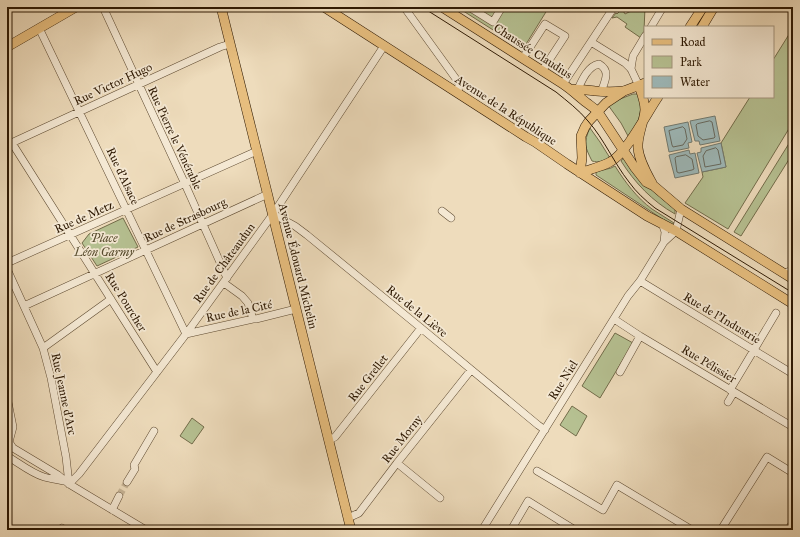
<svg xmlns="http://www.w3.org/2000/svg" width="800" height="537" font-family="'IM FELL Great Primer',serif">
  <rect width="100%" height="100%" fill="#eedcbc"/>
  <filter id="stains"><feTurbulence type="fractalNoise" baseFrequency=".005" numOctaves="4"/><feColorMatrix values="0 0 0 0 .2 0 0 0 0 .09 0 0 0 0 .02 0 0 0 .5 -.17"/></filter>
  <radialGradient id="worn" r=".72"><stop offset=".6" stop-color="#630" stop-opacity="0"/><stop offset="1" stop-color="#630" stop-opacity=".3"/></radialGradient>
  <path fill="#b6c192" stroke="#726c4a" d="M457 7H549L523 49Z
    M635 7H645L644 31 641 38 625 27 627 24 617 17 612 18 616 13 617 14 622 9 625 14 635 9Z
    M793 28V122L728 229 685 203 703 177 702 172 726 167 721 143 750 97H773V60Z
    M633 94H637L641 98C641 115 640 122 628 136L621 123 608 105 615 101Z
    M590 128 600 142 610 158C603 161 599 163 592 161 585 147 583 143 590 128Z
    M793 137V153L741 236 734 232Z
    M625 156 647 186 672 207 675 210V214C652 201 635 183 621 161Z
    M615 166C625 182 637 198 652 209 659 214 667 218 674 223L673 226 596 175V172L611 168Z
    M123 218 138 247 97 266 82 243 89 234Z
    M615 333 633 343 600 398 582 386Z
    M572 406 587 416 576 436 560 425Z
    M192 418 204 427 192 444 180 436Z"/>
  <path fill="#9db9ba" stroke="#707970" d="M715 116 720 141 700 145 699 141H695L690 121Z
    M688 122 692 142 688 143 689 148 669 152 664 127Z
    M721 143 726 167 702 172 697 153 701 152V148Z
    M689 150 690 154 695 153 699 173 675 178 669 155Z"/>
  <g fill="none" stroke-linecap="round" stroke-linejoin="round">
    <path stroke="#65685e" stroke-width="1" d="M710 121 712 122 715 137 714 138 703 140 698 136 696 125 697 124Z
      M683 127 685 129 687 139 683 145 673 147 672 145 669 131Z
      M716 148 718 150 721 164 705 167 703 156 706 151Z
      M686 155 692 159 694 169 692 170 679 173 677 172 675 158 676 157Z"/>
    <path stroke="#c7b597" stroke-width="7" stroke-dasharray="7 3.5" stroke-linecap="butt" d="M119 496 127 482"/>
    <defs>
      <path id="minor" d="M103 7 185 184 227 278
        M404 7 459 83 458 93
        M469 7 493 22 502 7
        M651 27 663 7
        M39 28 186 334 253 319H256L296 309
        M591 42 625 63 631 69 639 86
        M523 58 545 24 565 36 542 71
        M631 69 633 56 645 36
        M563 84 614 7
        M578 89C582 80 588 66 599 64 611 71 605 81 601 92
        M12 143 157 372
        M7 145 220 47 230 44
        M442 211 451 218
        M273 214 295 226 307 235 421 328 538 425 545 430
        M662 223 665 232 664 242
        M7 263 257 151
        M7 269 43 348 51 378 66 457 69 484
        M784 273 793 270
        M640 281 793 374
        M224 283 242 296 248 303 253 319
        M24 306 268 194
        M614 319 640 336 793 427
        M43 348 111 299
        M620 372 640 336
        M730 390 776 313
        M7 397 13 427 9 442 13 448 58 475 69 484 146 530
        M728 402 734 392
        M329 440 335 437 421 328
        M7 456C19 463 31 473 44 477 50 479 57 479 63 481
        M397 463 440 498
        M537 471 603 510 617 485 692 530
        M127 482 135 469 134 465 154 431
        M69 484 79 474 186 334 273 214 384 46
        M112 510 119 496
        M348 518 359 513 397 463 471 370
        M62 528 65 530
        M722 528 767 457 793 473
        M482 530 628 296 640 281 664 242 676 231 681 209
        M511 530 528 501 575 530
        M788 530 793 522"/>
      <path id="major" d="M221 7 351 530
        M324 7 526 137 535 142 567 164 647 216 676 231 793 304
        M442 7 563 84C572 90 579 97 587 103 591 106 594 108 598 112L635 168 646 182 654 186 681 209 793 279
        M690 27 703 7
        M702 27 714 7
        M7 47 76 7
        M639 86C642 94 645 102 645 110 644 123 637 135 638 148 639 160 646 172 652 183
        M570 89C579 89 587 90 596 91 605 92 614 92 623 91
        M580 173 582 158 581 136 585 127 589 121 606 103 624 91 645 83
        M580 173C590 169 601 167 610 162 626 154 647 113 658 97"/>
    </defs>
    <use href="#minor" stroke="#5d4930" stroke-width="8"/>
    <use href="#major" stroke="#2d1802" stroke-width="10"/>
    <use href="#minor" stroke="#f4e8d3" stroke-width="7"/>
    <use href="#major" stroke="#e7be7e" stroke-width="9"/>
    <path stroke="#2d1802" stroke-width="1" d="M422 7 556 92C567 101 579 110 588 121 604 139 614 163 629 182 636 192 645 200 655 208L793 293"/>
    <path stroke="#2d1802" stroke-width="2" stroke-dasharray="7 7" stroke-linecap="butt" d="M7 525 15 530"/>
  </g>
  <g text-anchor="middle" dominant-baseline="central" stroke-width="3.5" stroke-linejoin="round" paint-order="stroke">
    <g font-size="12" fill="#2d1802" stroke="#f4e8d3">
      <text transform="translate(533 51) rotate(33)">Chaussée Claudius</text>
      <text transform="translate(113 84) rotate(-25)">Rue Victor Hugo</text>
      <text transform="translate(506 110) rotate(33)">Avenue de la République</text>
      <text transform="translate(175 138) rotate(65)">Rue Pierre le Vénérable</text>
      <text transform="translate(123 176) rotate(65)">Rue d'Alsace</text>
      <text transform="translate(84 217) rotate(-24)">Rue de Metz</text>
      <text transform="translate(185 220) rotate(-25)">Rue de Strasbourg</text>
      <text transform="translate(224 263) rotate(-54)">Rue de Châteaudun</text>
      <text transform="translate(298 266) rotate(76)">Avenue Édouard Michelin</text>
      <text transform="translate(126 302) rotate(58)">Rue Pourcher</text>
      <text transform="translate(239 311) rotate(-12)">Rue de la Cité</text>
      <text transform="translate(417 311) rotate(39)">Rue de la Liève</text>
      <text transform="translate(722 318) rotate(31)">Rue de l'Industrie</text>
      <text transform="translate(709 364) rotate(31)">Rue Pélissier</text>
      <text transform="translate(368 378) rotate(-52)">Rue Grellet</text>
      <text transform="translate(563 380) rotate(-58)">Rue Niel</text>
      <text transform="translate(64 394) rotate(78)">Rue Jeanne d'Arc</text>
      <text transform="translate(402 439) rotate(-52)">Rue Morny</text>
    </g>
    <g font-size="12" font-style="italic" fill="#564b2d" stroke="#f4e8d3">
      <text x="104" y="238">Place<tspan x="104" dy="14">Léon Garmy</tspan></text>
    </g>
  </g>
  <rect width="800" height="537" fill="none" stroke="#eedcbc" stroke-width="24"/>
  <rect x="8" y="8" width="784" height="521" fill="none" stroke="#2d1802" stroke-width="2"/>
  <rect x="12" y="12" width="776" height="513" fill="none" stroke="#2d1802"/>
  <rect x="644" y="26" width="130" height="72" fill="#f4e8d3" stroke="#a4957f"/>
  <rect x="652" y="39" width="20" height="6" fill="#e7be7e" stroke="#a4957f"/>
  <text x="680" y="46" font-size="12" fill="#2d1802">Road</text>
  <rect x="652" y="56" width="20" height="12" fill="#b6c192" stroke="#a4957f"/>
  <text x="680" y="66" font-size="12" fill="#2d1802">Park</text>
  <rect x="652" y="76" width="20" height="12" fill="#9db9ba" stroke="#a4957f"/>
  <text x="680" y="86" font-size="12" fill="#2d1802">Water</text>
  <rect width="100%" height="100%" filter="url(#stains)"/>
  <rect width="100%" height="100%" fill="url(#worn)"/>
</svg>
